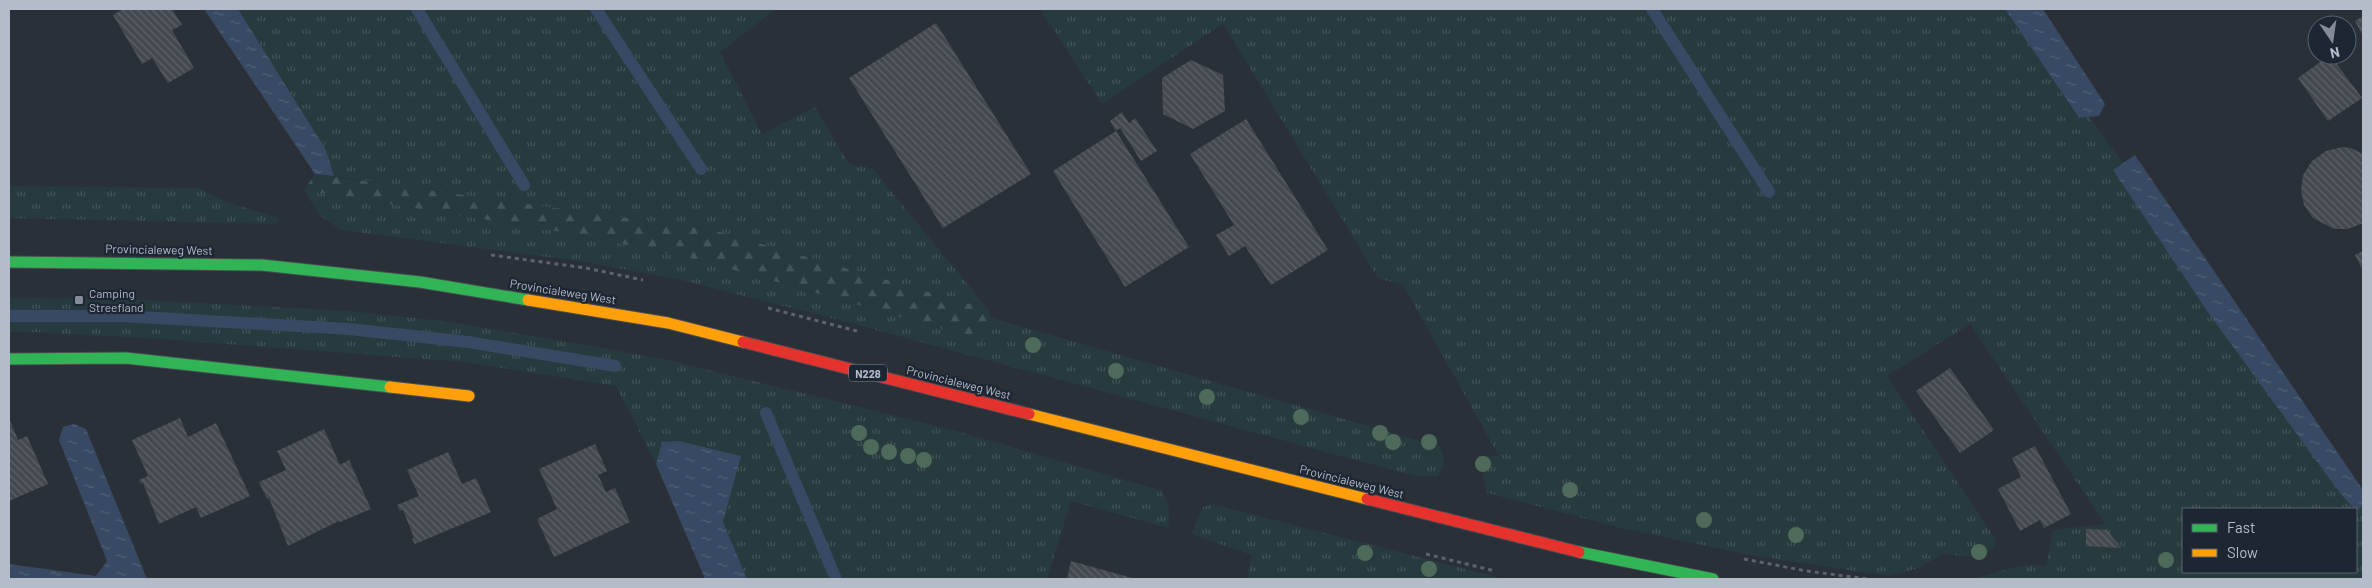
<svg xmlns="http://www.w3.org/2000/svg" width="2372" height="588" font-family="Barlow,sans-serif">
  <defs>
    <pattern id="grass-tufts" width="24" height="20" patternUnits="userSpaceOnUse" patternTransform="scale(1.25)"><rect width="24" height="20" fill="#273a3e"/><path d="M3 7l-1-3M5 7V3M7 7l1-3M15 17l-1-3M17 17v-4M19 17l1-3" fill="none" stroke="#445559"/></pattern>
    <pattern id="forest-firs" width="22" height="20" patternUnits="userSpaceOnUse" patternTransform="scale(1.25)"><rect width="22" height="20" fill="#273a3e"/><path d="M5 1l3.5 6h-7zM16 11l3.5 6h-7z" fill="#445559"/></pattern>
    <pattern id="water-ripples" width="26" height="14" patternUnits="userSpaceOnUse" patternTransform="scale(1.25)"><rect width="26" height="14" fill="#384963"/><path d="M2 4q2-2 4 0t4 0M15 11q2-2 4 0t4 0" fill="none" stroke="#526178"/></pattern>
    <pattern id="building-back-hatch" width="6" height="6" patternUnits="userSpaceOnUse" patternTransform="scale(1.25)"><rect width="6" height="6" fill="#444950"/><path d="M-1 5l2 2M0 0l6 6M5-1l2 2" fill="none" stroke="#5d6168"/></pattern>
  </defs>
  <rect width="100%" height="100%" fill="#2a3038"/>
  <path fill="url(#grass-tufts)" d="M238 9H776L720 52 762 134 815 107 849 164 873 169 988 309 713 230 581 213 334 176 326 150Z
    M1040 9H2005L2078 118 2089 117 2123 163 2113 170 2207 311 2353 509H2183V572H2356V511L2362 507 2363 579H1974L2018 566 2046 565 2053 530 2105 524 1970 324 1887 376 1994 537 1996 545 1982 558 1943 554 1919 568 1889 576 1750 555 1621 528 1487 493 1479 456H1499L1403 285 1378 278 1223 24 1102 104Z
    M9 186 199 188 224 201 279 218 276 224 9 218Z
    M304 190 575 234 699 260 988 342 992 318 1441 447 1444 465 1438 476H1415L832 318 681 280 586 262 341 230 319 215Z
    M9 298 123 299 349 311 452 322 664 359 957 431 1160 490C1170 503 1170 512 1168 528L1071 501 1047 579H836L780 445 832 579H747L723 522 740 456 662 442 656 464 616 386 464 362 147 338 9 331Z
    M1211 504 1505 579H1247L1252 555 1191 534 1202 508Z"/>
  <path fill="url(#forest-firs)" d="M315 174 713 230 988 309 992 318 989 342 699 260 575 234 304 190Z"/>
  <path fill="url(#water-ripples)" d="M204 9H238L326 150 334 176 315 174Z
    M2005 9H2043L2105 104 2099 116 2079 118Z
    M2135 155 2363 490V506L2356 511 2339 492 2207 311 2113 170Z
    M74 424 86 429 147 579H9V564L96 576 107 561 59 440 63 427Z
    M678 441 741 456 723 522 747 579H705L656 464 662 442Z"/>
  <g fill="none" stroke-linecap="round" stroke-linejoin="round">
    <path stroke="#384963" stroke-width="12" d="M417 9 524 185
      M596 9 701 169
      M1652 9 1769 192
      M9 316H122L349 329 468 342 615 366
      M766 413 836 579"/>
  </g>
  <path fill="url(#building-back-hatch)" d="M123 9H172L182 25 172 30 194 68 168 83 152 58 142 64 113 15Z
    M2363 16V36L2355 21Z
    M936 23 1031 174 943 228 849 78Z
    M2330 55 2362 98 2328 121 2298 78Z
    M1191 60 1223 75 1225 111 1193 129 1163 114 1162 78Z
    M1122 112 1129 123 1135 118 1157 151 1141 161 1120 128 1116 131 1110 121Z
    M1246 119 1328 250 1271 285 1245 246 1229 256 1216 235 1234 225 1190 154Z
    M1116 131 1189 247 1125 287 1053 171Z
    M2342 147 2351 148 2363 154V223L2348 229H2338L2332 228 2313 218 2304 205 2301 190 2303 175 2312 161 2326 151Z
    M2363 251V271L2355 255Z
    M1950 368 1994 430 1960 453 1916 391Z
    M9 418 18 440 27 436 48 484 9 501Z
    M180 418 188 437 216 423 250 496 201 518 196 507 159 524 143 483 141 484 139 480 148 476 132 440Z
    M324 429 340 465 349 460 371 509 340 522 339 521 288 546 269 498 267 499 259 482 286 470 277 451Z
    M595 444 607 471 598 475 606 492 615 488 630 522 554 557 537 519 557 509 539 469Z
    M2035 446 2071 514 2044 528 2040 520 2020 531 1998 489 2021 477 2012 458Z
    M448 452 462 484 476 478 491 512 415 544 412 539 414 538 403 510 400 511 397 505 419 496 407 470Z
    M2086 529 2107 530 2121 548 2086 546Z
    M1071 561 1136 579H1067Z"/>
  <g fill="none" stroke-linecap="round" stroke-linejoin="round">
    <defs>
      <path id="fast" d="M9 262 262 265 420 282 528 300
        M9 359 126 358 390 387
        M1579 552 1713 579"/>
      <path id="slow" d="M528 300 668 323 743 342
        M390 387 469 396
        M1029 414 1367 499"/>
      <path id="jam" d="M743 342 1029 414
        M1367 499 1579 552"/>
    </defs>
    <use href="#fast" stroke="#484c53" stroke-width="13"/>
    <use href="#slow" stroke="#484c53" stroke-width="13"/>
    <use href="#jam" stroke="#484c53" stroke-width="13"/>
    <path stroke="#5d636a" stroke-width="3" stroke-dasharray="4 4" stroke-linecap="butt" d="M491 255 586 268 643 280
      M768 308 857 331
      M1426 554 1495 571
      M1744 559 1806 571 1869 579"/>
    <use href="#fast" stroke="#30b455" stroke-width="11"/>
    <use href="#slow" stroke="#ff9f0a" stroke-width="11"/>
    <use href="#jam" stroke="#e5322d" stroke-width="11"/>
  </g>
  <g fill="#4e6a5a">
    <circle cx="1033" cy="345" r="8"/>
    <circle cx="1116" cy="371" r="8"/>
    <circle cx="1207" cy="397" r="8"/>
    <circle cx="1301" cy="417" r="8"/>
    <circle cx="859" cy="433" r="8"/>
    <circle cx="1380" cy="433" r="8"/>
    <circle cx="1393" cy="442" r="8"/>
    <circle cx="1429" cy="442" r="8"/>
    <circle cx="871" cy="447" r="8"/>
    <circle cx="889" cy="452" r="8"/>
    <circle cx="908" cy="456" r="8"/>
    <circle cx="924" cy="460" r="8"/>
    <circle cx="1483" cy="464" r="8"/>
    <circle cx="1570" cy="490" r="8"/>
    <circle cx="1704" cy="520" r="8"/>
    <circle cx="1796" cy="535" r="8"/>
    <circle cx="1979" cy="552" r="8"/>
    <circle cx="1365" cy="553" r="8"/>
    <circle cx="2166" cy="560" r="8"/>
    <circle cx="1429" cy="569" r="8"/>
  </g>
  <rect fill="#848b96" stroke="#1d2633" stroke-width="2" x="74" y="295" width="10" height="10" rx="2.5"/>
  <g text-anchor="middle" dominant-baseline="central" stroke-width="4.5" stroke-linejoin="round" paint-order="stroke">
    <rect fill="#1d2633" stroke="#878f9c" stroke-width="1" x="849" y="364.5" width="38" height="17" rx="4"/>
    <g font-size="11" font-weight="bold" fill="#b4bcc9">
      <text x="868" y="373">N228</text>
    </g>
    <g font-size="12" fill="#b4bcc9" stroke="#1d2633">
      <text transform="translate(159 249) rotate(1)">Provincialeweg West</text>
      <text transform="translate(563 291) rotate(9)">Provincialeweg West</text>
      <text transform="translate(959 382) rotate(14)">Provincialeweg West</text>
      <text transform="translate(1352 481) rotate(14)">Provincialeweg West</text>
    </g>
    <g font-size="12" fill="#b4bcc9" stroke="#1d2633" text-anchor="start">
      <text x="89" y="293">Camping<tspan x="89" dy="14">Streefland</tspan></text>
    </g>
  </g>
  <rect width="2372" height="588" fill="none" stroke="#b4bcc9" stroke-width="20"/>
  <rect x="2182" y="508" width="175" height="65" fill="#1d2633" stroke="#59626f"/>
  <rect x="2192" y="524" width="25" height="8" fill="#30b455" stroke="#59626f"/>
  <text x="2227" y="533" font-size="15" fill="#b4bcc9">Fast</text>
  <rect x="2192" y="549" width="25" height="8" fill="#ff9f0a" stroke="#59626f"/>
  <text x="2227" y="558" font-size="15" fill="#b4bcc9">Slow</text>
  <g transform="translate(2332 40) rotate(167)"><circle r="24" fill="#1d2633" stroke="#59626f"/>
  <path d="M0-4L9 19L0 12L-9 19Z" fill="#848b96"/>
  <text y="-8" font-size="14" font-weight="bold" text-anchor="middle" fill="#b4bcc9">N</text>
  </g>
</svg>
